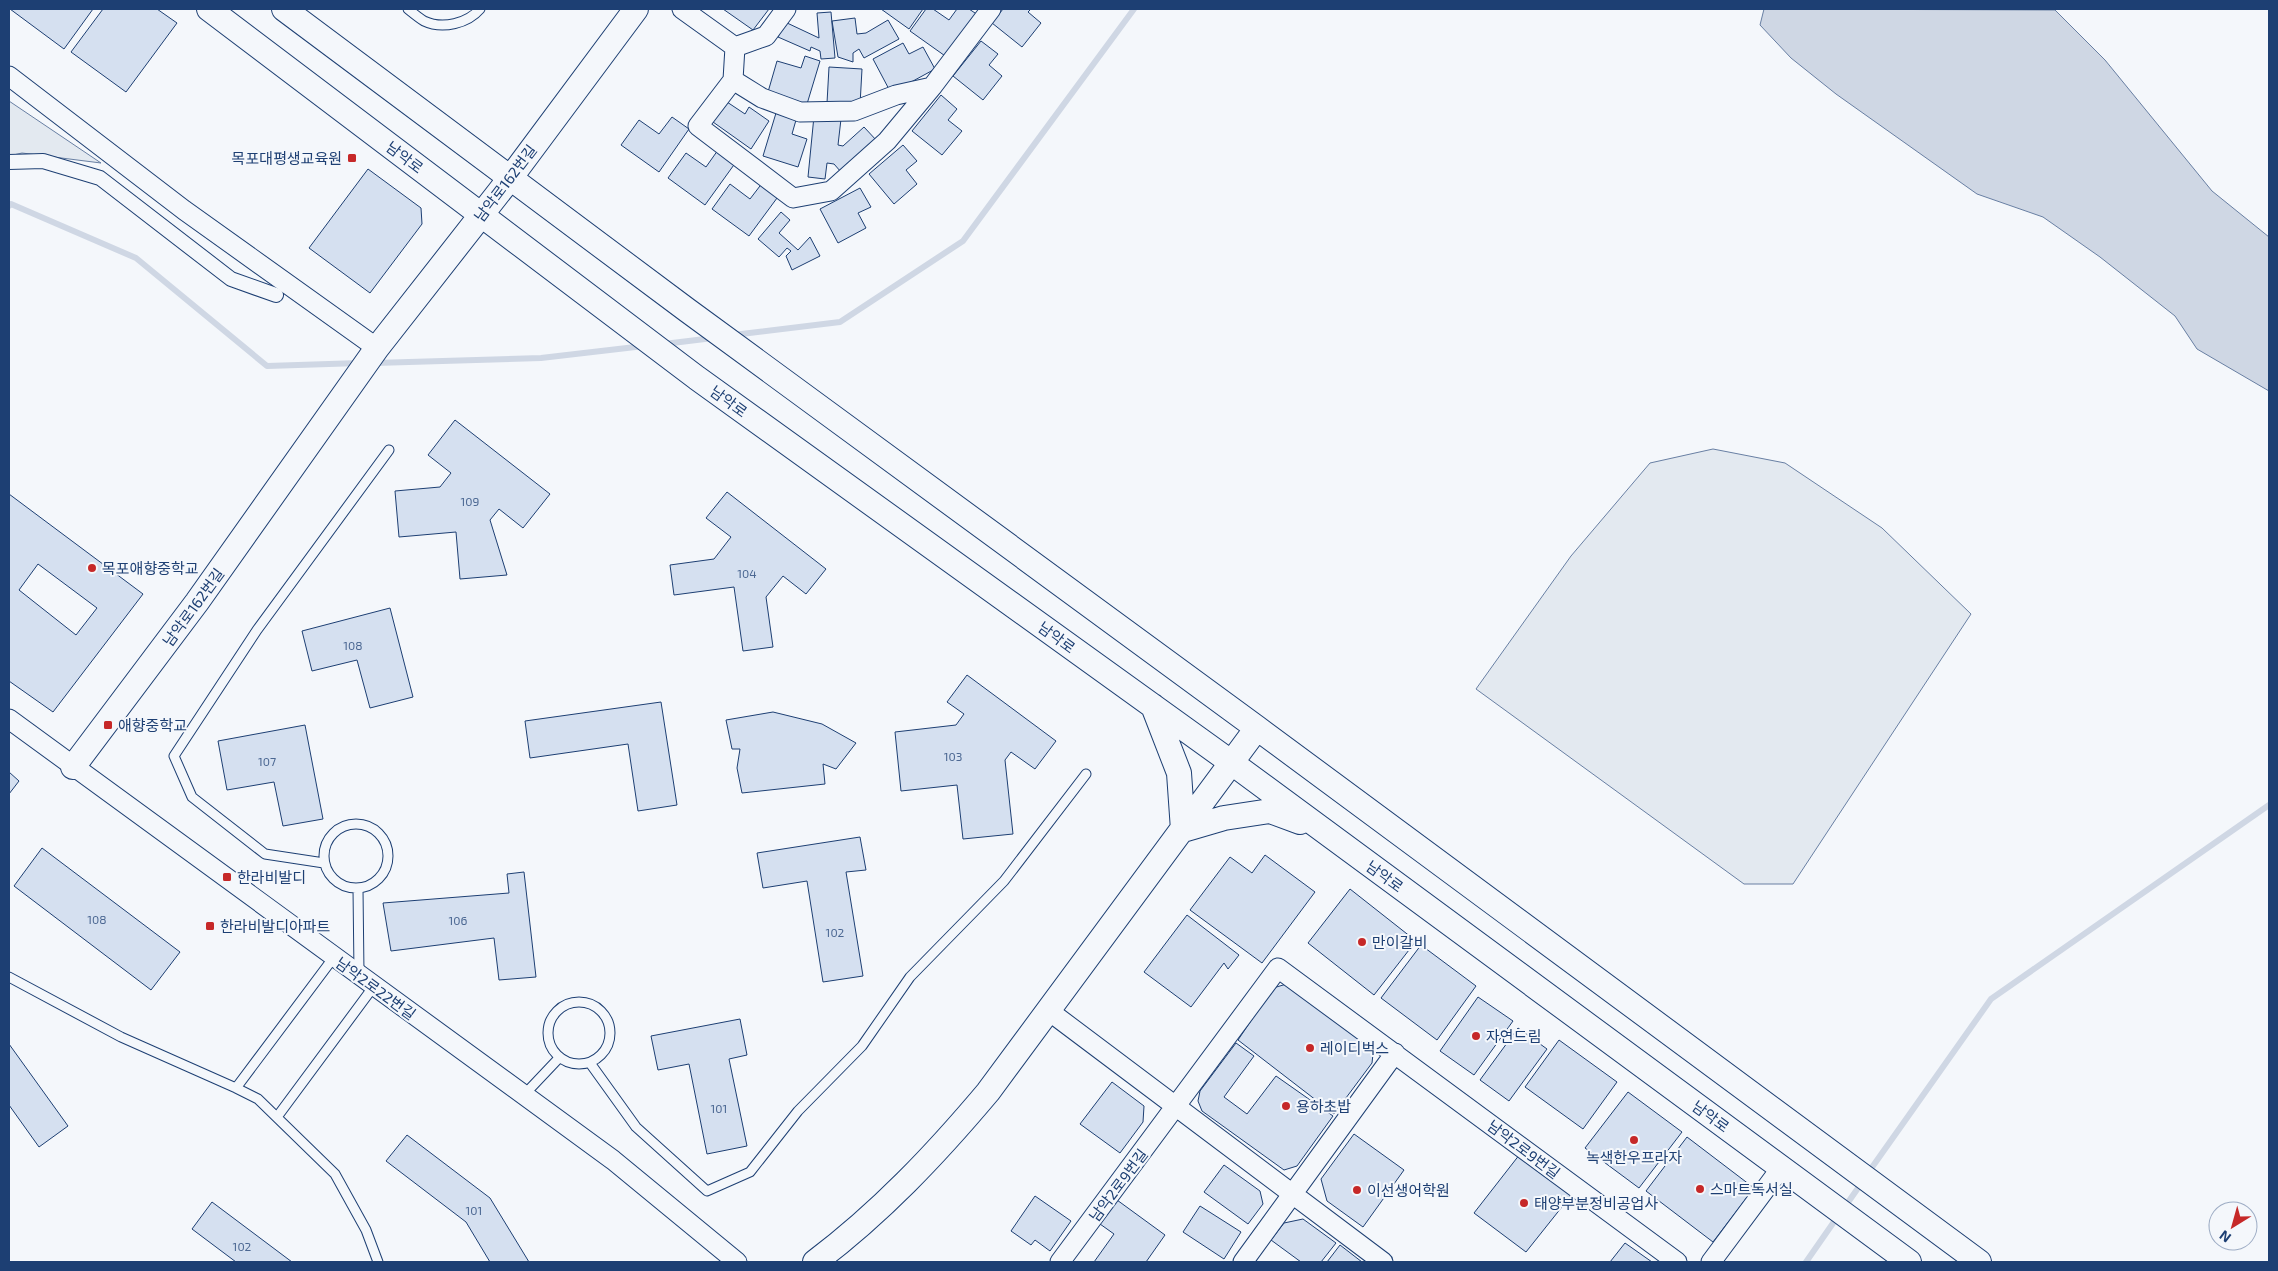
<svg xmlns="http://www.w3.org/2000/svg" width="2278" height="1271" font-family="'Exo 2','Noto Sans KR',sans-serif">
  <rect width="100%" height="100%" fill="#f4f7fb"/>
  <path fill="#e3e9f0" stroke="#687fa3" d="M9 101 101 163 22 153 9 156Z
    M1713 449 1785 463 1882 528 1971 614 1793 884H1744L1476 689 1571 556 1650 463Z"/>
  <path fill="#cfd7e4" stroke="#687fa3" d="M1764 9 2055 10 2105 60 2212 191 2269 237V391L2197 349 2175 316 2100 257 2043 217 1977 194 1836 94 1791 58 1760 25Z"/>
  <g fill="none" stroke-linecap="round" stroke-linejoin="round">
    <path stroke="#cfd7e4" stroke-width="6" d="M9 206 11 204 136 258 267 366 360 363
      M733 335 840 322 963 241 1134 9
      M664 344 713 338
      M375 363 541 358 644 346
      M1868 1173 1991 999 2269 805
      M1844 1208 1863 1181
      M1806 1262 1838 1216"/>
  </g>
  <path fill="#d5e0f0" stroke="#1d3f73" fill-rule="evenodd" d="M10 9H93L64 49Z
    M103 9H157L177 23 126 92 71 52Z
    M723 9H769L753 30Z
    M881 9H923L909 29Z
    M926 9H933L949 20 957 9H969L978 15 948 58 910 31Z
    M1003 9H1031L1028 12 1041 23 1022 47 992 23Z
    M831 12 835 58 821 59 820 51 811 47 810 51 778 37 785 22 819 38 817 13Z
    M855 18 857 34 866 33 888 20 899 39 864 58 859 49 853 53V62L838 57 832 21Z
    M981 41 998 54 989 65 1002 76 983 100 953 76Z
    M903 43 909 54 923 47 935 69 891 93 873 59Z
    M805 56 820 61 807 104 768 92 777 61 801 68Z
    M829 67 862 69 860 105 827 103Z
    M941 95 957 109 948 120 962 131 942 155 912 131Z
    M727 102 745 114 749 107 769 121 751 149 713 122Z
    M776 113 796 120 792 134 807 139 798 167 763 156Z
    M814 116 841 119 838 145 843 146 864 127 877 141 841 172 834 164 827 163 825 179 808 177Z
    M672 117 689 129 659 172 621 145 639 120 659 134Z
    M903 145 917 161 906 170 917 184 894 204 869 174Z
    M718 150 736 162 705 205 668 178 686 153 706 167Z
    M368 169 421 208 422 224 370 293 309 248Z
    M763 182 780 194 749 236 712 209 730 184 750 199Z
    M860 188 871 207 858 213 866 228 838 243 820 209Z
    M781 212 790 220 779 233 798 250 810 237 820 256 792 270 786 256 791 251 787 248 779 257 758 239Z
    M455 420 550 494 523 528 499 509 490 520 507 575 460 579 456 532 399 537 395 491 440 487 451 473 428 455Z
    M727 492 826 569 806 594 783 576 766 597 773 647 743 651 734 587 674 595 670 565 714 559 731 537 706 518Z
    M9 494 143 594 53 712 9 681ZM38 564 97 608 76 635 19 590Z
    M390 608 413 697 370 708 357 660 312 671 302 631Z
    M967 675 1056 741 1035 769 1011 752 1005 760 1013 834 963 839 957 785 901 791 895 732 956 725 964 714 947 702Z
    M661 702 677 805 638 811 628 744 530 758 525 721Z
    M773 712 822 724 856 743 836 769 823 764 825 784 742 793 737 768 740 749H732L726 720Z
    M305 725 323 819 283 826 274 782 227 790 218 741Z
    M9 772 19 781 9 794Z
    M860 837 866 870 846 872 863 976 823 982 807 881 763 888 757 853Z
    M42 848 180 952 151 990 14 886Z
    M1265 855 1315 892 1262 963 1190 910 1230 857 1252 873Z
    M524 872 536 977 499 980 494 938 391 951 383 903 509 893 507 874Z
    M1350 889 1416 941 1374 995 1308 943Z
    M1187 915 1239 955 1228 969 1224 963 1191 1007 1144 972Z
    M1421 945 1476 986 1437 1040 1381 998Z
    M1290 983 1370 1042 1373 1054 1372 1063 1334 1114 1238 1040 1273 988Z
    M1478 997 1513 1021 1474 1075 1440 1051Z
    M740 1019 747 1055 729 1059 747 1146 707 1154 689 1064 658 1070 651 1036Z
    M1518 1028 1547 1049 1509 1101 1480 1080Z
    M1559 1040 1617 1082 1583 1129 1525 1087Z
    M1236 1043 1254 1056 1224 1097 1247 1114 1276 1076 1333 1116 1297 1166 1284 1170 1202 1111 1198 1101 1200 1091Z
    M9 1044 68 1126 39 1147 9 1105Z
    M1112 1082 1144 1106 1143 1122 1120 1153 1080 1124Z
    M1628 1092 1682 1132 1639 1188 1585 1148Z
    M1354 1134 1404 1170 1363 1227 1327 1201 1321 1179Z
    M407 1135 490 1198 529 1262H490L466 1222 386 1161Z
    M1687 1137 1754 1188 1713 1242 1646 1191Z
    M1520 1154 1573 1193 1526 1252 1474 1213Z
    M1224 1165 1260 1191 1263 1204 1248 1224 1204 1192Z
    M1035 1196 1071 1221 1050 1251 1035 1240 1031 1245 1011 1231Z
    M1117 1200 1165 1235 1146 1262H1094L1114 1234 1100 1224Z
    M212 1202 292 1262H236L192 1229Z
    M1200 1206 1241 1232 1224 1259 1183 1232Z
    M1303 1219 1336 1243 1321 1262H1301L1271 1240 1284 1223Z
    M1625 1243 1652 1262H1610Z
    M1340 1245 1362 1262H1327Z"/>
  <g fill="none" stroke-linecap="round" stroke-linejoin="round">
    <defs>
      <path id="service" d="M408 9C413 13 419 18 424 21 443 30 468 23 480 9
        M324 856a32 32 0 1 1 64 0a32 32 0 1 1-64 0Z
        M324 863 265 854 192 797 174 756 257 630 389 450
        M358 889 359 973
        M9 977 121 1037 236 1088 258 1099 335 1174 366 1230 378 1262
        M548 1033a31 31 0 1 1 62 0a31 31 0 1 1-62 0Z
        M590 1063 636 1127 707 1191 750 1172 798 1111 862 1046 910 977 1004 881 1086 774
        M236 1088 334 957
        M524 1095 559 1058
        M277 1117 374 986"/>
      <path id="pedestrian" d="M9 162 43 161 100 178 231 279 276 295"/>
      <path id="minor" d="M682 9 735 47 733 80 698 126 793 198 831 191 887 141 932 87 991 9
        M735 47 766 36 786 9
        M9 76 184 210 377 348
        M733 80 762 98 800 112 854 111 896 95 932 87
        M9 719 613 1160 737 1262
        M1049 1011 1383 1262
        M1060 1262 1278 968 1677 1262
        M1243 1262 1395 1053
        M1711 1262 1781 1168"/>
      <path id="tertiary" d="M209 9 697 378 1232 763 1909 1262
        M284 9 687 310 1257 728 1979 1262
        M1153 706 1179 773 1183 830 1224 818 1270 811 1300 822
        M73 767 197 602 377 348 511 177 636 9
        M815 1262C880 1213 935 1155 988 1092L1257 728"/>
    </defs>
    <use href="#service" stroke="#1d3f73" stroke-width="11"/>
    <use href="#pedestrian" stroke="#1d3f73" stroke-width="16"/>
    <use href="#minor" stroke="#1d3f73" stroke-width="21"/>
    <use href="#tertiary" stroke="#1d3f73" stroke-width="26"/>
    <use href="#service" stroke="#f4f7fb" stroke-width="9"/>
    <use href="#pedestrian" stroke="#f4f7fb" stroke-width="14"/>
    <use href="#minor" stroke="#f4f7fb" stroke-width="19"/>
    <use href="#tertiary" stroke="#f4f7fb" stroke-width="24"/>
  </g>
  <g fill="#c62828" stroke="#f4f7fb" stroke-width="2">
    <rect x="347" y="153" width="10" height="10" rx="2.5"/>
    <circle cx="92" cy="568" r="5"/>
    <rect x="103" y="720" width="10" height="10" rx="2.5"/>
    <rect x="222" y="872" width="10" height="10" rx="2.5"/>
    <rect x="205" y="921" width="10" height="10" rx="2.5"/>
    <circle cx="1362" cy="942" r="5"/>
    <circle cx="1476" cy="1036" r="5"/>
    <circle cx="1310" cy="1048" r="5"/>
    <circle cx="1286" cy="1106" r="5"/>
    <circle cx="1634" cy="1140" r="5"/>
    <circle cx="1700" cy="1189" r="5"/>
    <circle cx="1357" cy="1190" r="5"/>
    <circle cx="1524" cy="1203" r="5"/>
  </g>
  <g text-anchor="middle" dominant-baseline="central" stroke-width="4" stroke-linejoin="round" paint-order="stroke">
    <g font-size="12" fill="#4b6792">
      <text x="470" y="501">109</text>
      <text x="747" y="573">104</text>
      <text x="353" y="645">108</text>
      <text x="953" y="756">103</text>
      <text x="267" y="761">107</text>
      <text x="97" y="919">108</text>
      <text x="458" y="920">106</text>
      <text x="835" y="932">102</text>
      <text x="719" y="1108">101</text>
      <text x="474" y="1210">101</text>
      <text x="242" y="1246">102</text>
    </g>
    <g font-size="15" fill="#1d3f73" stroke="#f4f7fb">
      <text transform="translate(405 157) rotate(37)">남악로</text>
      <text transform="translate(505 183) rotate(-53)">남악로162번길</text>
      <text transform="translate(729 401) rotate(36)">남악로</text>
      <text transform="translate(193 607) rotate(-54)">남악로162번길</text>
      <text transform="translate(1057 637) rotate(36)">남악로</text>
      <text transform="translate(1385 876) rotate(36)">남악로</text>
      <text transform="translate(376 988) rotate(36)">남악2로22번길</text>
      <text transform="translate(1711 1116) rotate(36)">남악로</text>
      <text transform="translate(1524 1149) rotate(37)">남악2로9번길</text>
      <text transform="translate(1118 1185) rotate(-53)">남악2로9번길</text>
    </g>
    <g font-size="15" fill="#1d3f73" stroke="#f4f7fb" text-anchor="start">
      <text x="342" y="158" text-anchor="end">목포대평생교육원</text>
      <text x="102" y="568">목포애향중학교</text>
      <text x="118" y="725">애향중학교</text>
      <text x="237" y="877">한라비발디</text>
      <text x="220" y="926">한라비발디아파트</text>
      <text x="1372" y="942">만이갈비</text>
      <text x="1486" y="1036">자연드림</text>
      <text x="1320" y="1048">레이디벅스</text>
      <text x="1296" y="1106">용하초밥</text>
      <text x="1634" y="1157" text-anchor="middle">녹색한우프라자</text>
      <text x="1710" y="1189">스마트독서실</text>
      <text x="1367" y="1190">이선생어학원</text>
      <text x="1534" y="1203">태양부분정비공업사</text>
    </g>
  </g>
  <rect width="2278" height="1271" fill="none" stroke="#1d3f73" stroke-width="20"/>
  <g transform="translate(2233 1226) rotate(217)"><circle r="24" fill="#f4f7fb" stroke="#9eadc5"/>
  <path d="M0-4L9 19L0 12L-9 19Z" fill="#c62828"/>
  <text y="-8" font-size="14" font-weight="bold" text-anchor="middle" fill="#1d3f73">N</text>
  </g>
</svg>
